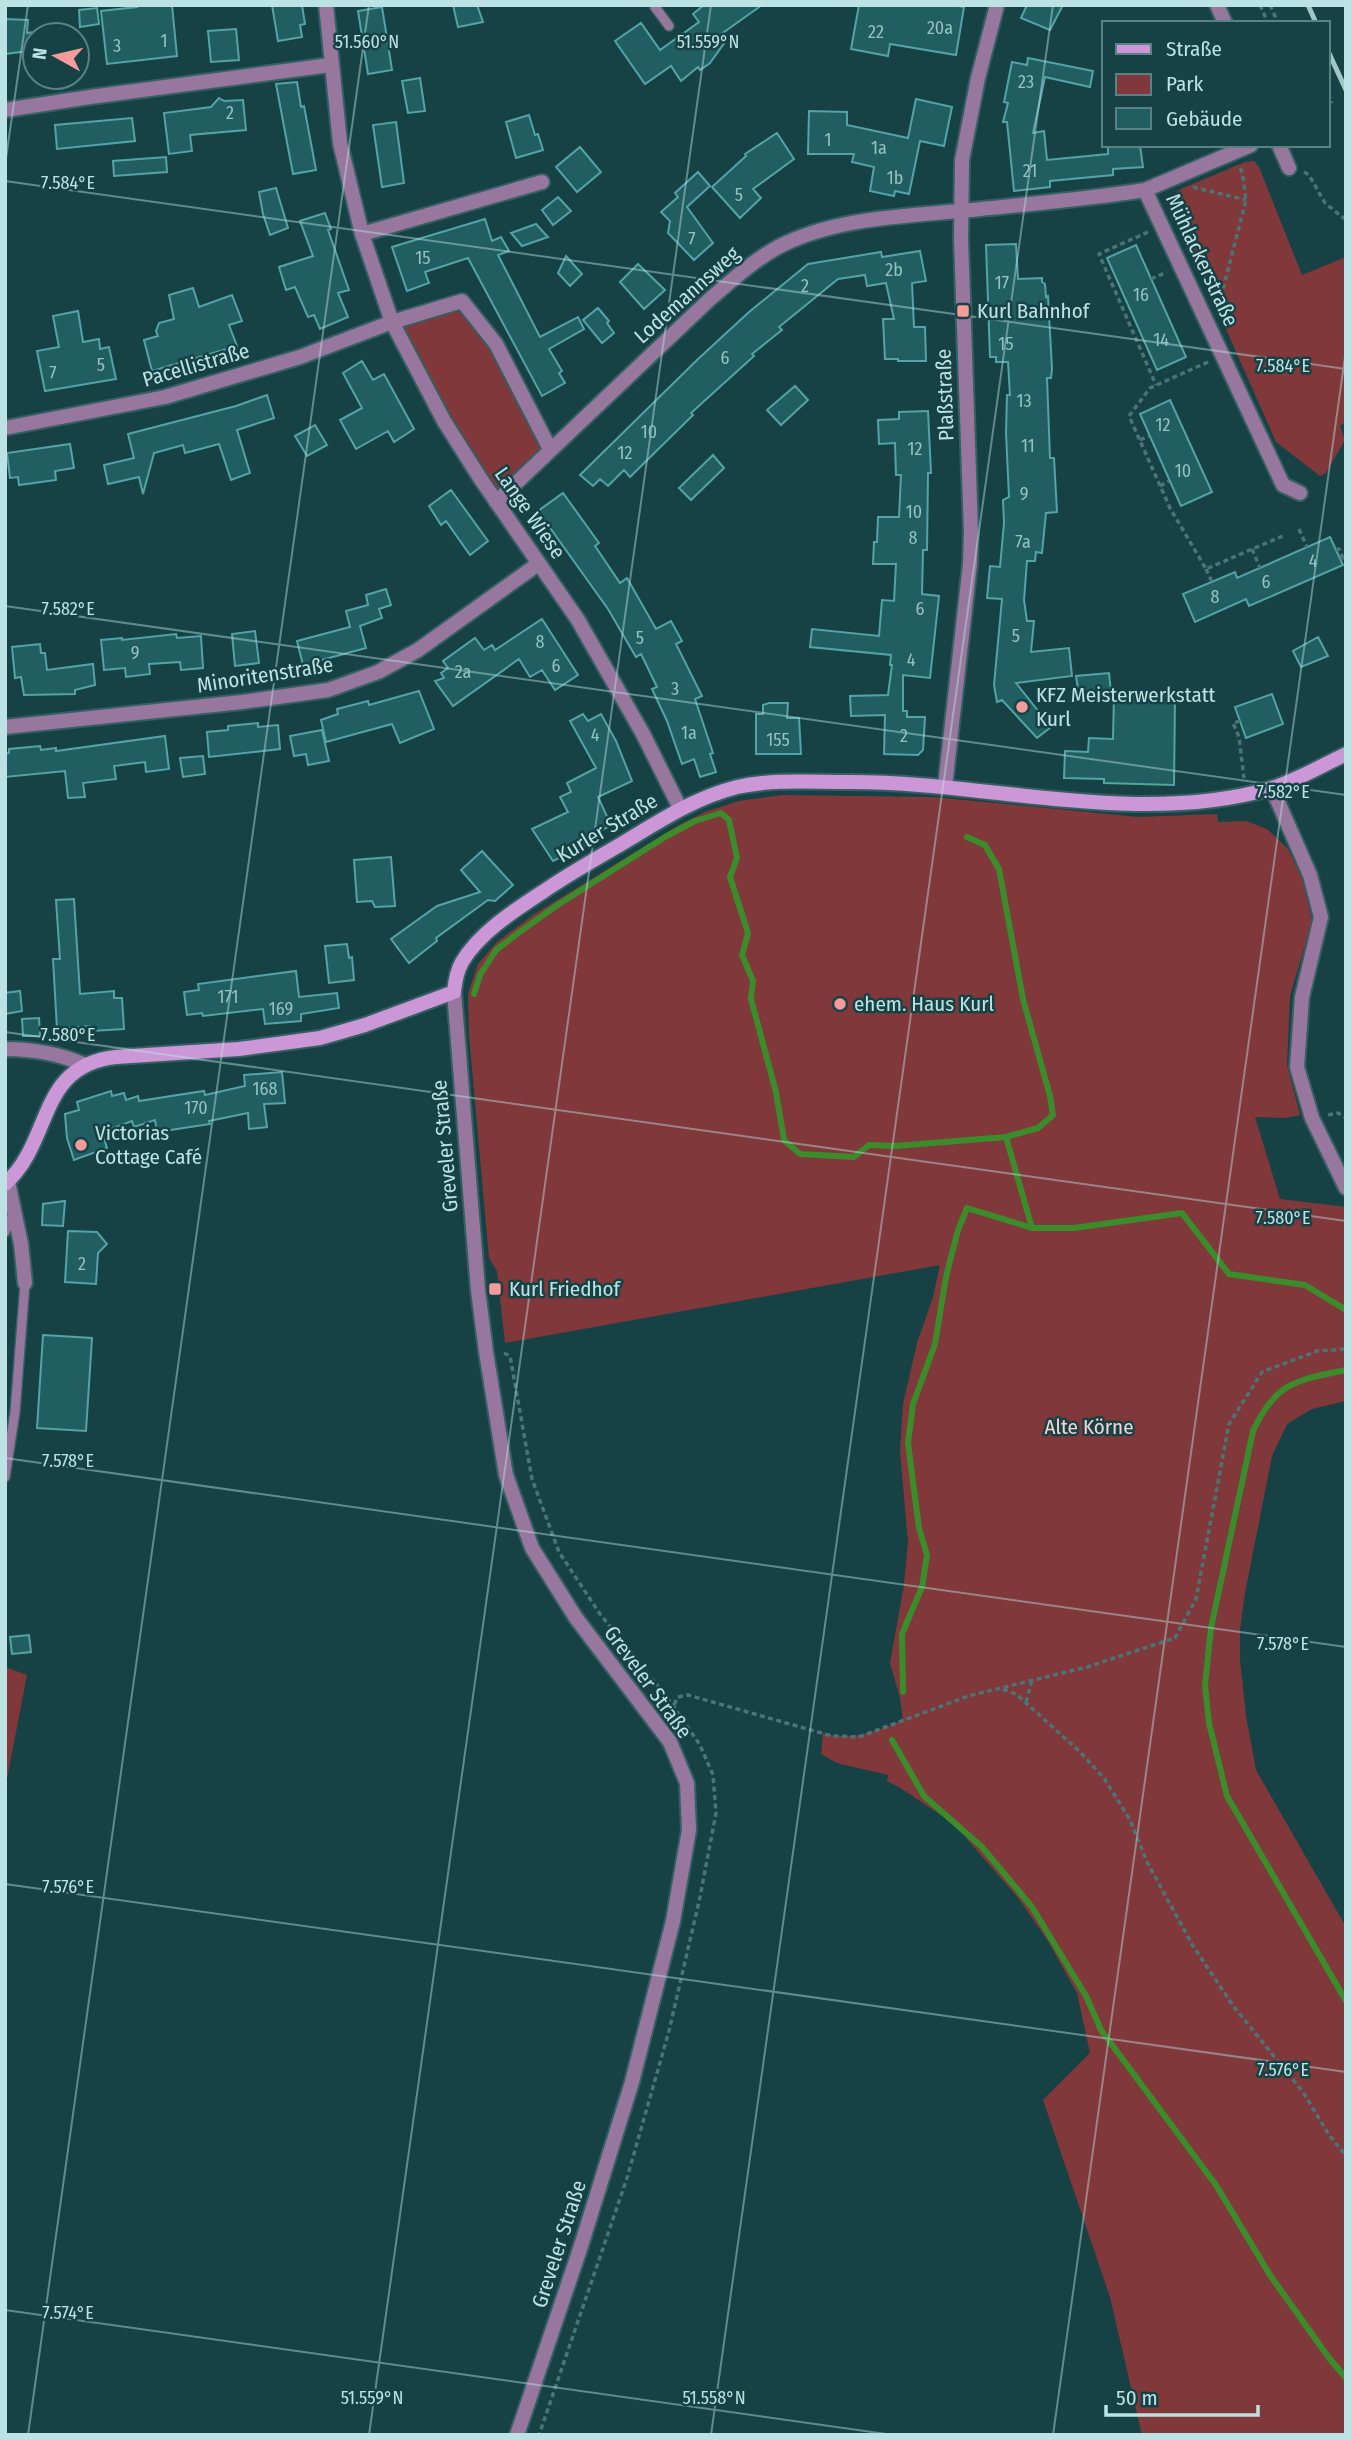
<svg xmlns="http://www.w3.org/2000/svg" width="1351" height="2440" font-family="'Fira Sans Condensed',sans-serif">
  <rect width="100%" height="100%" fill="#174245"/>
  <path fill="#81383a" d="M1254 161 1259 167 1302 275 1346 257V422L1340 426 1345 440 1326 473 1320 476 1276 442 1171 205 1176 192 1183 188 1245 162Z
    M462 301 495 345 550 449 496 501 392 322Z
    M783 795 933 797 1138 817 1217 814 1218 822 1246 821 1267 829 1288 849 1303 880 1312 921 1290 996 1287 1065 1300 1115 1285 1118 1255 1117 1280 1199 1346 1207V1401L1312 1409 1287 1424 1272 1456 1245 1593 1240 1630V1660L1246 1716 1256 1770 1346 1927V2435H1142L1110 2297 1043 2100 1090 2053 1077 1993 1048 1941 1019 1899 954 1824 899 1787 887 1781 888 1775 837 1763 821 1754 823 1733C851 1742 877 1731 903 1720L900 1698 890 1663 904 1585 908 1542 900 1451 903 1404 917 1343 933 1297 940 1265 505 1343 497 1271 489 1258 469 1035 468 994 478 964 497 942 533 915 679 825 705 812 739 801Z
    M5 1667 27 1675 5 1789Z"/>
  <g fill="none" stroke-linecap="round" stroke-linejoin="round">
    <path stroke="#3b8d2b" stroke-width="6" d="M474 994 480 975 496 950 521 931 556 906 665 837 695 821 721 813 729 820 737 858 730 877 748 933 742 955 753 981 751 999 776 1092 784 1140 800 1154 854 1157 869 1145 896 1146 1006 1137 1038 1128 1053 1115 1050 1096 1023 999 999 869 985 845 967 837
      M1006 1137 1032 1228
      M1346 1370C1296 1380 1276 1382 1253 1431L1211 1628 1205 1685 1209 1723 1227 1796 1346 2001
      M903 1692 902 1634 922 1587 927 1555 919 1528 908 1443 913 1404 935 1344 946 1277 958 1230 967 1208 1032 1228H1074L1182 1213 1229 1274 1305 1285 1346 1310
      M892 1740 924 1796 982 1847 1032 1907 1086 1996 1101 2030 1216 2185 1270 2275 1329 2358 1346 2378"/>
  </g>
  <path fill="#205e61" stroke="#53a3a7" stroke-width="2" d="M137 5H172L177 56 107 64 101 11 137 7Z
    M272 5H302L305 24 300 25 302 37 278 41Z
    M453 5H477L483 22 458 27Z
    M704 5H762L720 35 725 42 710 63 700 70 698 67 681 81 671 66 645 84 615 41 641 23 660 50 699 22 693 14Z
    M859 5H952L964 7 956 55 890 44 888 56 851 49Z
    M1027 5H1063L1050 30 1021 18Z
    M382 7 392 70 368 74 358 11Z
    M97 8 99 24 80 27 79 10Z
    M5 19 28 20 27 33 35 32V50L5 54Z
    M236 29 239 60 211 62 208 31Z
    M1028 58 1093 71 1090 87 1045 77 1033 133 1044 131 1047 160 1108 154V145H1140L1143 167 1113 169V175L1050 181V187L1014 191 1007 122H1003L1008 103 1004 102 1012 62 1027 65Z
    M420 78 425 111 408 113 402 81Z
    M297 82 301 107 304 106 316 170 293 174 276 84Z
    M219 98 224 101 243 100 246 130 190 135 192 151 169 154 164 113 211 107Z
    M916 99 952 107 944 146 920 141 909 194 895 191 894 196 870 191 874 167 852 162 854 154H808L809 111 847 112V125L908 138Z
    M529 115 535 135 538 134 543 150 516 158 506 122Z
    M132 118 135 141 57 149 55 125Z
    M396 122 404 183 382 187 373 125Z
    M777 133 794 159 753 189 761 198 740 218 712 187 746 156 745 154Z
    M580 147 601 172 577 192 556 167Z
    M166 157 167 172 114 176 113 161Z
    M698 172 710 186 687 207 713 243 694 260 668 233 670 221 661 212 678 197 675 193Z
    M276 188 288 228 270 235 263 214 259 192Z
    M558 197 571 211 553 225 542 210Z
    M325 213 331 229 328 230 349 290 338 293 348 317 320 329 314 315 308 317 295 287 286 290 279 267 313 256 300 221Z
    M485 219 492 241 501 237 509 251 498 255 540 337 578 317 584 329 549 349 562 371 559 373 565 383 542 396 468 258 425 272 429 283 407 291 392 247Z
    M536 224 548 237 522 246 511 233Z
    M1016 244 1018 279 1042 278V282L1045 284 1046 297 1048 296 1052 369 1051 378H1047L1050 458H1054L1057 512 1046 513 1042 553 1036 552 1035 561H1027L1024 600 1027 621H1034L1031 652 1069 648 1072 676 1016 683 1051 727 1037 738 1002 700 997 702 994 685 1002 599 987 598 990 566 1000 567 1004 523 1003 500 1009 497 1006 433 1007 395H1010L1008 362H996V357H990L986 245Z
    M1136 245 1186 357 1157 370 1107 258Z
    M920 251 926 281 912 283 914 327H925L926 361H898V359H885L883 319H894L886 283 867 286 865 275 838 279 779 327 782 330 752 354 754 356 691 413 693 415 630 477 624 470 608 486 600 479 593 486 580 475 697 360 749 312 808 264 881 252 882 257Z
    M566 256 582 274 570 286 558 273Z
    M638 264 665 290 644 309 620 282Z
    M193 288 199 307 232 295 242 321 229 325 237 346 152 371 144 340 158 336 156 331 159 323 174 319 169 295Z
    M598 308 609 321 607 323 614 333 602 343 583 320Z
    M78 311 83 342 99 339 100 349 109 347 116 379 45 391 37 351 59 347 53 316Z
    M362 361 373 380 384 374 414 429 394 442 388 431 356 449 340 420 362 408 343 373Z
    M795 386 808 400 781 425 767 410Z
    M267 395 274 418 237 430 250 473 231 480 219 444 185 453 183 445 154 453 143 494 139 477 108 484 104 465 134 458 128 434 236 406Z
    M1170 400 1212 492 1181 506 1140 414Z
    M928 411 931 473H928L927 550H923L922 594 939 596 930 678 903 675V711H907V717H925L923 750 918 755 884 754 885 715 851 716 850 696 888 695 892 665H890L891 655 810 647 812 629 879 636 882 600 894 601 896 564H873L874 542H877L878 517H899L901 475H896L895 443 879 444 878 420 899 419V412Z
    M315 425 327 445 307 456 295 436Z
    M70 444 74 468 55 471 56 480 19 485 18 477 10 478 7 453Z
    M713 455 724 468 691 500 679 488Z
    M451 490 488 541 470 555 446 521 441 525 429 506Z
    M563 493 599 543 595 546 620 583 627 578 656 629 671 621 682 641 676 644 702 696 695 699 713 753 710 754 716 772 700 777 694 759 682 764 667 721 652 689 657 687 641 654 636 657 608 609 538 511Z
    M1330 537 1343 565 1249 606 1246 599 1195 622 1183 594 1235 572 1237 578Z
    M386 589 391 605 379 609 382 618 360 626 366 648 303 665 297 641 350 627 346 611 368 605 366 595Z
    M542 619 578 675 555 690 542 670 530 677 519 659 453 706 435 681 444 678 441 673 448 668 443 661 475 638 484 650 492 645 495 650Z
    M255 631 259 663 235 666 232 634Z
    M176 634 177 638 201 636 203 668 181 670 180 662 149 664 150 674 126 677 125 668 104 670 101 640 122 638V640Z
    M1318 637 1328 656 1301 667 1293 651Z
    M40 644 41 653H45L47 670 93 664 95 685 75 690V694L24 695 21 677 15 678 12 647Z
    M1109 673 1111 692 1079 696 1076 676Z
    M419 691 434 729 400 743 392 724 326 742 321 720 338 714 337 709 368 701 369 705Z
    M1272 694 1283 724 1246 738 1235 707Z
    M1114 696H1175L1174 785 1104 783V779L1064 778 1065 751 1088 752 1089 738 1113 739Z
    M769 703H788L787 718H799L801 754H756V714H763V705Z
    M583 714 588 721 601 714 616 741 632 781 598 797 611 825 594 835 596 840 553 861 532 829 568 812 560 797 571 792 567 783 596 768 570 721Z
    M258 723V727L278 725 280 749 209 757 207 732 228 730V726Z
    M322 730 329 761 308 765 306 754 294 756 290 736Z
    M165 736 169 769 146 772 145 762 114 766 116 779 83 783 85 797 68 798 65 771 5 777V754L9 753V749L40 746 41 750 56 748V751Z
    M203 756 205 774 183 777 180 758Z
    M482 851 513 885 495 901 488 900 436 938 437 941 409 963 391 939 437 906 480 892 461 870Z
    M391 857 395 906 375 907 372 901 357 902 354 860Z
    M74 899 80 994 114 991V998H122L124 1029 91 1031 90 1026 57 1029 53 959H60L56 900Z
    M347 944 349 958 352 957 354 980 329 983 325 946Z
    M296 971 299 997 337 993 339 1008 301 1014V1021L265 1024 263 1009 203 1016 202 1013 187 1015 184 992 199 990 198 984Z
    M20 991 22 1011 5 1014V993Z
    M39 1018 40 1036H23L22 1019Z
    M282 1072 285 1103 264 1104 267 1127 249 1129 248 1113 209 1121 210 1124 157 1132 155 1120 134 1127 132 1121 102 1132 107 1148 74 1160 67 1138 65 1114 79 1110 77 1102 111 1091 112 1096 124 1093 126 1100 138 1096 139 1101 204 1091 205 1095 245 1086 244 1075Z
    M65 1201 63 1226 42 1225 43 1204Z
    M68 1231 97 1232 107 1244 98 1253 96 1284 65 1282Z
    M43 1335 92 1338 86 1431 37 1428Z
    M29 1635 31 1652 12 1654 10 1637Z"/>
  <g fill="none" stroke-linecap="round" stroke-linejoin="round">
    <defs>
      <path id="service" d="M657 5 655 7 669 26
        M5 1232 13 1214
        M5 1477 15 1412 25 1283"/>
      <path id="minor" d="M326 5 340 143 362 234 392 322 444 421 480 478 578 620 643 734 680 808
        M1217 5 1225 23
        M5 110 90 97 330 65
        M1279 145 1289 168
        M1145 190 1251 145
        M362 234 542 182
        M5 428 165 397 300 357 392 322 462 301 496 344 550 449
        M496 502 710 299C732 280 753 261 778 247 835 217 908 216 971 210 1029 204 1088 199 1145 190L1283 485 1300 493
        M5 727 242 702 328 690 378 672 418 650 538 564
        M1272 788 1310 875 1321 917 1302 997 1297 1067 1312 1118 1346 1188
        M5 1049C33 1049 57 1053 83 1064
        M8 1182 21 1244 25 1283"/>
      <path id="tertiary" d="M945 786 970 564 971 532 961 239 962 160 978 78 997 5
        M454 992 478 1290 486 1352 506 1475 532 1548 576 1618 670 1742 687 1783 689 1830 673 1921 632 2082 580 2249 517 2435"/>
      <path id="secondary" d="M5 1184C54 1140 36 1066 116 1057L239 1049 320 1038 365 1025 454 992C455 982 457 971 462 962 481 930 520 907 550 887 574 871 599 857 623 843 660 821 694 798 737 787 772 779 811 782 847 782 986 781 1134 827 1269 789 1296 781 1321 766 1346 754"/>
    </defs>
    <use href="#service" stroke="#355f62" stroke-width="12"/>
    <use href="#minor" stroke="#355f62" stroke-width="18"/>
    <use href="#tertiary" stroke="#355f62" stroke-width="18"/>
    <use href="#secondary" stroke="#355f62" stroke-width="18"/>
    <path stroke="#4b7477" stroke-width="3.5" stroke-dasharray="5 3.5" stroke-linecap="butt" d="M1260 5 1268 23
      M1270 5 1278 23
      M1328 94 1332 103
      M1304 172 1309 175 1325 203 1346 220
      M1193 187 1246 200
      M1148 232 1099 254 1156 385
      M1151 279 1167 272
      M1219 305 1246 200 1243 176 1240 167
      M1208 362 1150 388 1129 416 1170 508 1206 569 1285 535
      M1140 440 1149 436
      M1160 486 1169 481
      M1299 529 1307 547
      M1252 549 1260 568
      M1336 550 1339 549 1343 558 1346 557
      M1206 569 1212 582
      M1240 721 1233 723 1239 737 1244 778
      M1328 1115 1338 1113 1346 1118
      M504 1353 510 1356 532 1479 559 1552 600 1614 672 1704 700 1745 713 1775 716 1813 700 1897 669 2031 627 2178 539 2435
      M1003 1689 1016 1694 1026 1703 1079 1751 1104 1778 1130 1820 1147 1862 1193 1946 1234 2007 1303 2092 1329 2135 1346 2156
      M1026 1702 1032 1680
      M670 1712 678 1697 688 1695 832 1736 859 1737 968 1696 1087 1667 1175 1638 1196 1599 1229 1424 1262 1372 1317 1351 1346 1349"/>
    <use href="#service" stroke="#98779e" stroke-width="9"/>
    <use href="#minor" stroke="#98779e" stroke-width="14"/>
    <use href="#tertiary" stroke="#98779e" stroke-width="14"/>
    <use href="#secondary" stroke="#cc97d7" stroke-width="14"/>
    <path stroke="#a0c6c8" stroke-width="5" d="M1308 5 1316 23
      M1328 51 1346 90"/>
  </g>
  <path fill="none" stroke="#bde2e4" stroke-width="2" stroke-opacity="0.45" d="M5 165 28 5M5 181 1346 369M5 606 1346 795M5 1032 1346 1221M5 1458 1346 1647M5 1884 1346 2072M5 2310 893 2435M28 2435 369 5M369 2435 711 5M711 2435 1053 5M1053 2435 1346 350"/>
  <g fill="#f59b9a" stroke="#174245" stroke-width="2.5">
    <rect x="956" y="304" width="14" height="14" rx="3.5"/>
    <circle cx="1022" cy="707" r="7"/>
    <circle cx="840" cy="1004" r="7"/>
    <circle cx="81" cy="1145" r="7"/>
    <rect x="488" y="1282" width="14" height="14" rx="3.5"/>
  </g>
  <g text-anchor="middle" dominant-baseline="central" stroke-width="5" stroke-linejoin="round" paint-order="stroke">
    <g font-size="18" fill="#96c1c3">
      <text x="940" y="28">20a</text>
      <text x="876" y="32">22</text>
      <text x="164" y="41">1</text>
      <text x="117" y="46">3</text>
      <text x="1026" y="82">23</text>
      <text x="230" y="113">2</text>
      <text x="828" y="140">1</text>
      <text x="879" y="148">1a</text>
      <text x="1030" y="171">21</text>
      <text x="895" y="178">1b</text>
      <text x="739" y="195">5</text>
      <text x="692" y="239">7</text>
      <text x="423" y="258">15</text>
      <text x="894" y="270">2b</text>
      <text x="1002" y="283">17</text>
      <text x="805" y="286">2</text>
      <text x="1141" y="295">16</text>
      <text x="1161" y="340">14</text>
      <text x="1006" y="344">15</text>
      <text x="725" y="358">6</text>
      <text x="101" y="365">5</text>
      <text x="53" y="373">7</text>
      <text x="1024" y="401">13</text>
      <text x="1163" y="425">12</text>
      <text x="649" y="432">10</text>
      <text x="1028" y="446">11</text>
      <text x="915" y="449">12</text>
      <text x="625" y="453">12</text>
      <text x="1183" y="471">10</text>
      <text x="1024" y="494">9</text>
      <text x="914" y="512">10</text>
      <text x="913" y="538">8</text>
      <text x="1023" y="542">7a</text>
      <text x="1313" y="561">4</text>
      <text x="1266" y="582">6</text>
      <text x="1215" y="597">8</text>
      <text x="920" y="609">6</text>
      <text x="1016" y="636">5</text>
      <text x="640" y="638">5</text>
      <text x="540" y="642">8</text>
      <text x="135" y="653">9</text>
      <text x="911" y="660">4</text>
      <text x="556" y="666">6</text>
      <text x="463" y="672">2a</text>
      <text x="675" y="689">3</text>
      <text x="689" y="733">1a</text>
      <text x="595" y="735">4</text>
      <text x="904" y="736">2</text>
      <text x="778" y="740">155</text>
      <text x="228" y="997">171</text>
      <text x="281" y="1009">169</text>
      <text x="265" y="1089">168</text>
      <text x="196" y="1108">170</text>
      <text x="82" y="1264">2</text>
    </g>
    <g font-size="21" fill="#bde2e4" stroke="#174245">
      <text transform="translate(1202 260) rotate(65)">Mühlackerstraße</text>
      <text transform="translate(687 295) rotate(-42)">Lodemannsweg</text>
      <text transform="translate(196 365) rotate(-16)">Pacellistraße</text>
      <text transform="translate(945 395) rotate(-92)">Plaßstraße</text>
      <text transform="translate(530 513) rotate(55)">Lange Wiese</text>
      <text transform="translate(265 675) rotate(-9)">Minoritenstraße</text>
      <text transform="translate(607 828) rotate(-31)">Kurler Straße</text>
      <text transform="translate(445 1146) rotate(-95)">Greveler Straße</text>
      <text transform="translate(648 1682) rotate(54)">Greveler Straße</text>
      <text transform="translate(559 2244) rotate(-72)">Greveler Straße</text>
    </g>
    <g font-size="21" fill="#bde2e4" stroke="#174245" text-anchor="start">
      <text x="977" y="311">Kurl Bahnhof</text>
      <text x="1036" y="695">KFZ Meisterwerkstatt<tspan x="1036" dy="24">Kurl</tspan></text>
      <text x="854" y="1004">ehem. Haus Kurl</text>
      <text x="95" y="1133">Victorias<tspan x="95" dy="24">Cottage Café</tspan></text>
      <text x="509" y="1289">Kurl Friedhof</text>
    </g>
    <g font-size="21" fill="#f5d4d2" stroke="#174245">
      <text x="1089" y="1427">Alte Körne</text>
    </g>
  </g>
  <g font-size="18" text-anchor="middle" fill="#bde2e4" stroke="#174245" stroke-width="5" stroke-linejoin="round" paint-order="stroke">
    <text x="367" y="48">51.560°N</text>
    <text x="708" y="48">51.559°N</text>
    <text x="68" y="189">7.584°E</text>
    <text x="1283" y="372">7.584°E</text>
    <text x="68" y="615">7.582°E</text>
    <text x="1283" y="798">7.582°E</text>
    <text x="68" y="1041">7.580°E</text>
    <text x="1283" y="1224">7.580°E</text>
    <text x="68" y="1467">7.578°E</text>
    <text x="1283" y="1650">7.578°E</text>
    <text x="68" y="1893">7.576°E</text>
    <text x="1283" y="2076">7.576°E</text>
    <text x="68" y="2319">7.574°E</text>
    <text x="372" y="2404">51.559°N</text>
    <text x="714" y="2404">51.558°N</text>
  </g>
  <rect width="1351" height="2440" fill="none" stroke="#bde2e4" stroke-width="14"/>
  <rect x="1102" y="21" width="228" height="126" fill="#174245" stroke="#598285" stroke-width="2"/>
  <rect x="1116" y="44" width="35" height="10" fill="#cc97d7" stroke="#598285" stroke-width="2"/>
  <text x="1166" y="56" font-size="21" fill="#bde2e4">Straße</text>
  <rect x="1116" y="74" width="35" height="21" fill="#81383a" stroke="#598285" stroke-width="2"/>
  <text x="1166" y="91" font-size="21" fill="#bde2e4">Park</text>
  <rect x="1116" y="108" width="35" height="21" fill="#205e61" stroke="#598285" stroke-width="2"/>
  <text x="1166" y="126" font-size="21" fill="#bde2e4">Gebäude</text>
  <g transform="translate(56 56) rotate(278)"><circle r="33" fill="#174245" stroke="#598285" stroke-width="2"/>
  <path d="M0-5L12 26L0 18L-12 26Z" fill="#f59b9a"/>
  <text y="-10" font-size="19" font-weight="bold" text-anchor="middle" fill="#bde2e4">N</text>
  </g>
  <path d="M1106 2405v10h152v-10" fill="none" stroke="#bde2e4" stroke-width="3.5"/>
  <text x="1116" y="2405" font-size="21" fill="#bde2e4" stroke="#174245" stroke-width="5" paint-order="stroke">50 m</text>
</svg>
